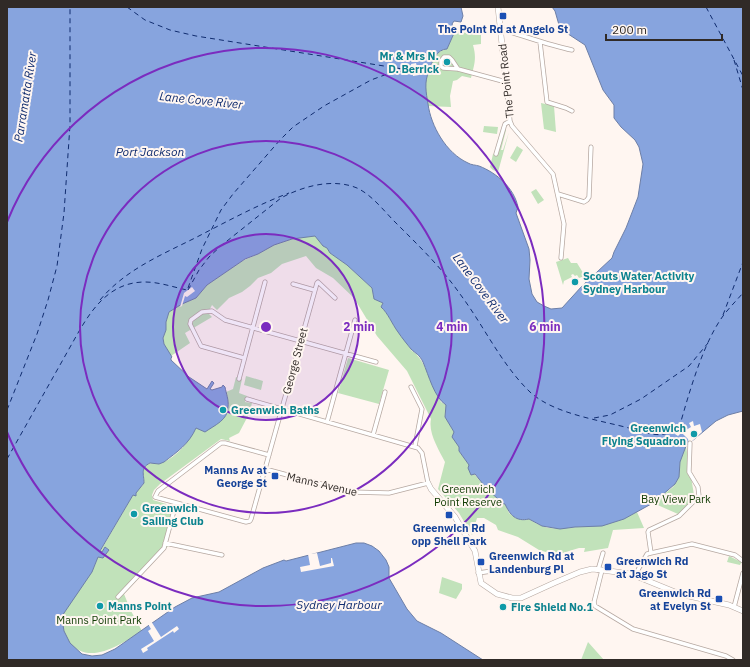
<svg xmlns="http://www.w3.org/2000/svg" width="750" height="667" font-family="'IBM Plex Sans',sans-serif">
  <rect width="100%" height="100%" fill="#fff6f1"/>
  <path fill="#c1e2ba" d="M455 31 481 35V44L473 45C477 59 474 65 471 78L462 76 457 80 453 81 450 96 451 107 428 106C427 100 424 91 425 84 426 72 434 50 447 49Z
    M541 103 554 106 556 132 544 129Z
    M484 126 498 127 497 134 483 132Z
    M504 129 506 130 501 150H503L509 132 498 172 493 170 490 167 493 154 496 155Z
    M517 146 523 150 516 162 510 158Z
    M536 189 544 200 538 204 531 192Z
    M315 235 323 246 327 248 330 253 347 265 372 288 374 299 383 303 381 307 385 311 412 351C423 356 435 389 441 402L446 405 445 417 454 432 459 447V451L469 465 471 475 474 474 487 489 505 504 509 513 516 518 523 520 529 519C549 532 555 528 577 527 602 525 614 525 637 512L644 528 613 530 608 548 584 552 585 548H579L556 555 539 550 518 537 498 530 496 525 484 518H477L472 535 459 513 438 489 445 462C439 450 428 433 431 419L407 371 377 336 354 298 333 278 316 268 306 256 282 264 271 273 258 278 250 286 242 292 229 298 217 310 212 305 208 313 212 317 185 333 190 343 171 356 164 344 163 338 166 330V322L169 312 182 304 196 298 207 285 242 261 258 254 273 245 292 239Z
    M568 258 571 263H577L585 276 579 278 577 275 575 276 573 274 571 275 572 277 564 281 563 285 556 262Z
    M348 358 389 370 379 404 338 393Z
    M246 376 263 381 261 390 244 385Z
    M236 377 242 379 239 393 247 396 245 402 252 403 249 414 239 433 229 438 230 441 221 439 160 484 154 490 152 495 153 500 173 506 164 542 169 545 124 594 131 611 142 631C120 645 88 667 68 641 65 634 60 625 62 617 63 609 87 581 92 571 95 566 96 562 98 557L103 558 109 550 105 547 102 553 100 552 133 495 143 485 144 481 143 470 148 464C152 463 157 464 161 463 175 459 191 440 196 427L200 430 228 406 226 392 233 389Z
    M686 446 694 495 687 507 678 514 653 503 673 487 677 481 680 462Z
    M729 556 741 562V563L740 565 727 562Z
    M442 577 462 584V589L456 599 439 593Z
    M588 642 604 660H581Z"/>
  <path fill="#87a4de" stroke="#6d7fa7" d="M7 7H461L463 16 461 22 454 21 452 24 455 31 447 49C437 49 432 61 429 71 424 82 426 92 428 104 431 126 446 153 468 163 471 165 476 165 479 166 497 173 514 188 518 207L516 213 529 249 530 260 529 279 532 294 537 302 544 306 551 309 562 308 582 286 612 258 614 252 626 228 638 197 643 164 639 147 635 140 621 127 614 118V105L603 90 585 45 562 30 559 25 555 11 552 7H743V411L728 415 716 421 686 446 680 462 679 477 675 484 653 503 624 519 602 526 575 527 560 529 542 526 529 519C516 522 510 515 505 504L499 503 498 499 487 489 475 474 471 475 468 468 469 465 459 451V447L452 437 454 432 445 417 446 405C434 397 429 376 423 362 419 354 416 354 411 349 407 344 402 338 398 332 392 324 388 313 381 307L383 303 374 299 372 288 347 265 330 253 327 248 323 246 315 236 292 239 274 245 258 254 245 259 207 285 196 298 182 304 169 312 166 322V330L163 338 164 344 172 357 171 358V360L189 377 207 389 212 381 214 383 210 389 212 390 222 387 223 385 225 387C226 393 229 400 228 407 228 420 215 425 205 432L196 428C189 444 177 452 164 462L159 464 150 463C140 468 144 474 144 483L136 493V496L133 495 100 551 102 552 105 547 109 550 103 558 98 557 92 572 62 616V619L64 631 70 643 82 654 92 656 102 655 115 649 175 607 192 598 219 592 263 568 284 560 286 561 356 543H364L372 546 379 551 386 560 389 567V578L407 609 417 621 441 633 483 660H7Z"/>
  <path fill="#fff6f1" d="M416 63 418 71 428 69 429 71 419 73V75L413 76 411 64Z
    M192 287 195 291 187 297 185 296 182 306 180 307 184 293Z
    M693 421 694 426 700 424 702 432 689 444 688 439 682 433H681L678 436 675 434 680 426 686 430 691 427 689 423Z
    M317 553 320 566 331 563V558H332L334 566 301 572 300 567 310 565 308 554Z
    M151 621 161 637 177 626 179 629 174 633 173 631 147 648 148 650 143 653 141 649 154 641 148 631 151 629 148 624Z"/>
  <g fill="none" stroke-linecap="round" stroke-linejoin="round">
    <path stroke="#102c6f" stroke-width="1" stroke-dasharray="5 4" stroke-linecap="butt" d="M127 7 145 20 170 30 196 36 409 70
      M706 7 743 76
      M734 60 743 90
      M188 288 202 249 221 210 233 194 280 140 293 127 324 106 371 80 390 73 412 70
      M188 290 199 270 209 257 222 245 281 198C303 186 333 178 357 188 372 195 384 211 395 222 418 245 441 267 460 294 484 326 501 364 530 392 557 417 611 421 646 433 661 436 666 435 679 428 689 394 702 345 723 316 729 308 736 301 743 293
      M100 300C125 270 161 255 195 238 226 222 257 205 289 193
      M723 315 743 262
      M7 410 37 334 48 300 57 266 64 213 70 125V7
      M594 418 610 415 641 399 689 366 708 343
      M7 459 78 333C93 307 111 282 145 282 159 282 173 287 187 290"/>
    <defs>
      <path id="street" d="M500 29C525 36 548 45 572 50
        M540 42 547 102 566 108 572 111
        M458 69 452 60 449 57H444L441 61V66L443 68 458 69 506 82 510 121 512 126 553 174 564 224 561 258
        M496 154 504 127 505 124 510 121
        M558 194 584 202 587 200 589 197 591 147
        M293 284 314 290
        M244 358 201 346 190 324 191 320 202 312 212 311 225 320 376 362
        M239 379 265 282
        M411 387 422 409 415 446
        M247 399 418 448 422 453 428 483 389 493 351 492 265 469
        M327 422 355 320
        M373 435 385 392
        M269 455 225 443H221L158 491 155 497 246 522 250 521 251 519 317 283 318 282 335 298
        M165 543 222 555
        M651 553 692 544 735 555 743 561
        M598 570 603 553
        M602 570 594 602 595 606 633 629 726 656 733 660
        M478 573 506 569
        M635 575 647 554 651 553 648 532 649 530 679 516 699 496 698 487 689 472 690 443
        M118 597 164 548 176 503
        M734 607 743 573"/>
      <path id="secondary" d="M498 7 506 82
        M428 483 431 489 455 517 475 551 481 583 497 594 512 598H521L554 583 580 572 592 569 602 570 631 574 680 594 729 605 743 611"/>
    </defs>
    <use href="#street" stroke="#b6a8a1" stroke-width="5"/>
    <use href="#secondary" stroke="#b6a8a1" stroke-width="6"/>
    <use href="#street" stroke="#fff" stroke-width="3.5"/>
    <use href="#secondary" stroke="#fff" stroke-width="5"/>
  </g>
  <circle cx="266" cy="327" r="93" fill="#7b2cbf" fill-opacity=".12"/>
  <g fill="none" stroke="#7b2cbf" stroke-width="2">
    <circle cx="266" cy="327" r="93"/>
    <circle cx="266" cy="327" r="186"/>
    <path d="M7 222A279 279 0 1 1 7 432"/>
  </g>
  <g fill="#1a4fb4" stroke="#fff6f1" stroke-width="1.5">
    <rect x="499" y="12" width="8" height="8" rx="2"/>
    <rect x="271" y="472" width="8" height="8" rx="2"/>
    <rect x="445" y="511" width="8" height="8" rx="2"/>
    <rect x="477" y="558" width="8" height="8" rx="2"/>
    <rect x="604" y="563" width="8" height="8" rx="2"/>
    <rect x="715" y="595" width="8" height="8" rx="2"/>
  </g>
  <g fill="#0f9aa8" stroke="#fff6f1" stroke-width="1.5">
    <circle cx="447" cy="62" r="4"/>
    <circle cx="575" cy="282" r="4"/>
    <circle cx="223" cy="410" r="4"/>
    <circle cx="694" cy="434" r="4"/>
    <circle cx="134" cy="514" r="4"/>
    <circle cx="100" cy="606" r="4"/>
    <circle cx="503" cy="607" r="4"/>
  </g>
  <g text-anchor="middle" dominant-baseline="central" stroke-width="4" stroke-linejoin="round" paint-order="stroke">
    <g font-size="11" font-weight="bold" fill="#164399" stroke="#fff6f1">
      <text x="503" y="29">The Point Rd at Angelo St</text>
      <text x="267" y="470" text-anchor="end">Manns Av at<tspan x="267" dy="13">George St</tspan></text>
      <text x="449" y="528">Greenwich Rd<tspan x="449" dy="13">opp Shell Park</tspan></text>
      <text x="489" y="556" text-anchor="start">Greenwich Rd at<tspan x="489" dy="13">Landenburg Pl</tspan></text>
      <text x="616" y="561" text-anchor="start">Greenwich Rd<tspan x="616" dy="13">at Jago St</tspan></text>
      <text x="711" y="593" text-anchor="end">Greenwich Rd<tspan x="711" dy="13">at Evelyn St</tspan></text>
    </g>
    <g font-size="11" font-weight="bold" fill="#0d838f" stroke="#fff6f1" text-anchor="start">
      <text x="439" y="56" text-anchor="end">Mr &amp; Mrs N.<tspan x="439" dy="13">D. Berrick</tspan></text>
      <text x="583" y="276">Scouts Water Activity<tspan x="583" dy="13">Sydney Harbour</tspan></text>
      <text x="231" y="410">Greenwich Baths</text>
      <text x="686" y="428" text-anchor="end">Greenwich<tspan x="686" dy="13">Flying Squadron</tspan></text>
      <text x="142" y="508">Greenwich<tspan x="142" dy="13">Sailing Club</tspan></text>
      <text x="108" y="606">Manns Point</text>
      <text x="511" y="607">Fire Shield No.1</text>
    </g>
    <g font-size="11" fill="#302a27" stroke="#fff6f1">
      <text transform="translate(506 81) rotate(-96)">The Point Road</text>
      <text transform="translate(295 361) rotate(-75)">George Street</text>
      <text transform="translate(322 484) rotate(13)">Manns Avenue</text>
    </g>
    <g font-size="11" fill="#0f3b02" stroke="#fff6f1">
      <text x="468" y="489">Greenwich<tspan x="468" dy="13">Point Reserve</tspan></text>
      <text x="676" y="499">Bay View Park</text>
      <text x="99" y="620">Manns Point Park</text>
    </g>
    <g font-size="12" font-style="italic" fill="#102c6f" stroke="#fff6f1">
      <text transform="translate(25 97) rotate(-81)">Parramatta River</text>
      <text transform="translate(201 100) rotate(6)">Lane Cove River</text>
      <text x="150" y="151">Port Jackson</text>
      <text transform="translate(481 288) rotate(53)">Lane Cove River</text>
      <text x="339" y="604">Sydney Harbour</text>
    </g>
  </g>
  <circle cx="266" cy="327" r="6" fill="#7b2cbf" stroke="#fff6f1" stroke-width="2"/>
  <g font-size="12" text-anchor="middle" font-weight="bold" fill="#7b2cbf" stroke="#fff6f1" stroke-width="4" stroke-linejoin="round" paint-order="stroke">
    <text x="359" y="331">2 min</text>
    <text x="452" y="331">4 min</text>
    <text x="545" y="331">6 min</text>
  </g>
  <rect width="750" height="667" fill="none" stroke="#302a27" stroke-width="16"/>
  <path d="M606 34v6h116v-6" fill="none" stroke="#302a27" stroke-width="2"/>
  <text x="612" y="34" font-size="12" fill="#302a27" stroke="#fff6f1" stroke-width="3" paint-order="stroke">200 m</text>
</svg>
